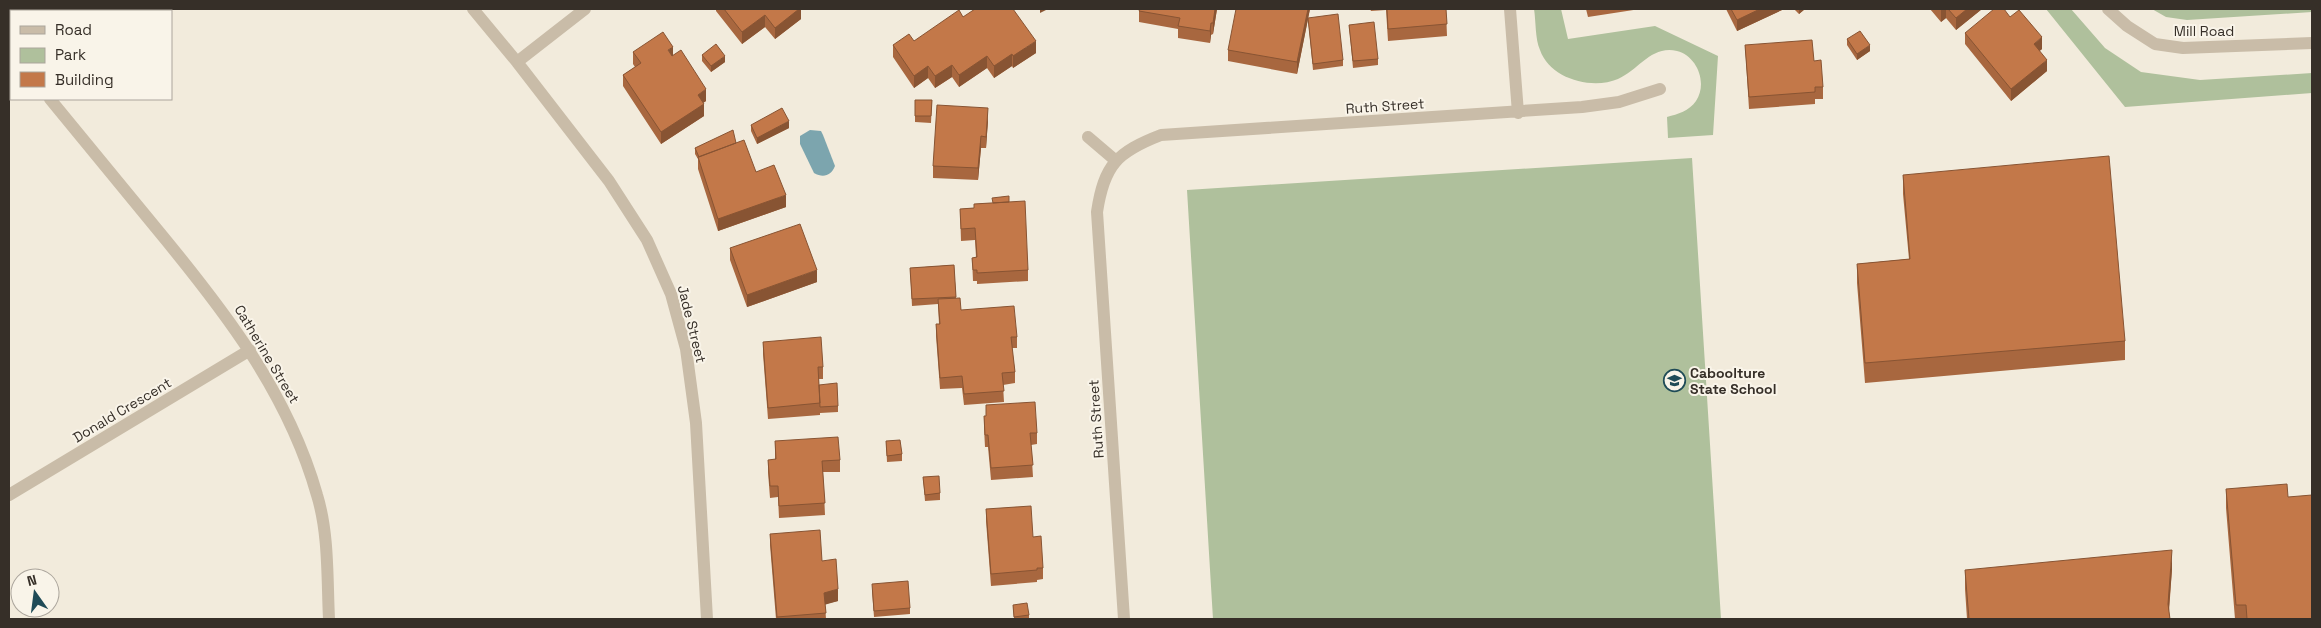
<svg xmlns="http://www.w3.org/2000/svg" width="2321" height="628" font-family="'Space Grotesk',sans-serif">
  <rect width="100%" height="100%" fill="#f2ebdc"/>
  <path fill="#afc09c" d="M1534 9H1561L1568 39 1655 26 1718 56 1713 135 1668 138 1667 117C1678 114 1689 111 1696 101 1708 83 1697 56 1677 51 1651 45 1639 70 1618 79 1592 90 1550 79 1540 50 1535 39 1536 21 1534 9Z
    M2046 9H2071L2105 48 2141 72 2200 80 2312 73V93L2125 107Z
    M2152 9H2312V12L2187 20 2166 17Z
    M1692 158 1721 619H1213L1187 190Z"/>
  <path fill="#7ca5ae" d="M810 130 821 131 823 135 835 166C831 176 823 178 814 173L800 144V136Z"/>
  <g fill="none" stroke-linecap="round" stroke-linejoin="round">
    <path stroke="#c9bca8" stroke-width="12" d="M473 9 517 62 609 181 647 240 671 294 686 349 696 423 707 619
      M1510 9 1518 113
      M2108 9 2127 26 2155 44 2183 48 2312 43
      M22 11 25 9
      M9 22 11 20
      M9 49 11 52
      M517 62 585 9
      M50 99C85 142 121 185 156 228 223 309 288 392 317 495 329 534 327 579 329 619
      M1088 137 1115 160
      M9 495 250 350
      M1124 619 1097 212C1104 165 1117 152 1161 135L1582 107 1619 102 1660 89"/>
  </g>
  <path fill="#a8673f" d="M716 9H801V19L775 39 765 27 742 44 716 11Z
    M1217 9 1213 34 1211 35 1210 43 1178 38V29L1139 22V11Z
    M1310 9 1308 18 1343 60V66L1313 70 1308 19 1297 74 1228 61V50Z
    M1370 9H1446L1447 36 1388 41 1386 10 1371 11Z
    M1586 9H1640L1588 17Z
    M1726 9H1782V10L1737 31Z
    M1794 9H1805L1799 14Z
    M1930 9H1982L1956 30 1946 18 1941 22Z
    M963 17 1036 53 1013 68 1012 66 994 78 987 68 959 87 952 77 935 88 928 78 914 88 893 57V45L914 41Z
    M2010 17 2042 49 2039 51 2047 71 2011 101 1965 44V33Z
    M1349 25 1378 59V65L1353 68Z
    M1847 39 1870 51 1857 60 1847 45Z
    M1745 45 1814 61 1823 87V99H1815V104L1749 109Z
    M633 52 673 56 706 101 703 103 704 116 661 144 623 86V75L635 67 633 64Z
    M702 55 725 62 711 72 702 61Z
    M915 100H932L931 123 915 122Z
    M988 120 986 148H981L978 180 933 178V166Z
    M751 125 789 128 757 144 751 131Z
    M736 143 756 172 786 207 718 231 698 169V159L695 154V148Z
    M1903 175 2125 341V360L1865 383 1857 283V264L1909 259 1903 194Z
    M1009 202 1028 270V281L977 284V281H973L972 258 976 257 975 240 961 241 960 209 974 208V204Z
    M730 248 817 282 747 307 730 260Z
    M954 265 956 298 961 310 1017 337V348H1012L1015 372V383L1003 385 1004 402 964 405 962 388 940 389 936 336V324H939L938 304 912 306 910 268Z
    M763 342 823 367V379H819V385L838 406V412L820 413V415L768 419 763 354Z
    M986 405 1037 433V444L1031 445 1033 477 991 480 988 447H985L984 428V416H986Z
    M775 441 840 460V472H823L825 515 779 518 778 497 770 498 768 472V460H775Z
    M886 441 902 454V461L887 462Z
    M923 477 940 493V500L925 501Z
    M2226 489 2288 497 2312 619H2235L2226 508Z
    M986 509 1033 537 1043 568V579L1037 580V582L991 586 986 521Z
    M770 534 822 561 838 601 825 604 826 619H776L770 545Z
    M2172 569 2169 612 2170 619H1967L1965 589V570Z
    M872 590 910 608V614L874 617Z
    M1013 605 1029 615V619H1014Z"/>
  <path fill="#885433" d="M799 9H801V19L775 39V28Z
    M1040 9H1048L1040 13Z
    M1215 9H1217L1213 34V23Z
    M1308 9H1310L1297 74V62Z
    M1760 9H1782V10L1737 31V20Z
    M1799 9H1805L1799 14Z
    M1943 9H1946V18L1941 22V10Z
    M1967 9H1982L1956 30V18Z
    M765 15V27L742 44V32Z
    M1211 23V35L1210 43V31Z
    M2042 37V49L2034 56V44Z
    M1036 41V53L1013 68V56Z
    M1870 45V51L1857 60V54Z
    M673 47V58L668 50Z
    M1012 54V66L994 78V66Z
    M725 56V62L711 72V66Z
    M987 56V68L959 87V75Z
    M2047 60V71L2011 101V89Z
    M952 65V77L935 88V76Z
    M928 66V78L914 88V76Z
    M706 89V101L698 106V95Z
    M704 104V116L661 144V132Z
    M988 108V120L986 148V137Z
    M789 121V128L757 144V138Z
    M981 136V148L978 180V168Z
    M786 195V207L718 231V219Z
    M817 270V282L747 307V295Z
    M2172 550V569L2168 619V604Z
    M838 589V601L824 605V593Z"/>
  <path fill="#c37849" stroke="#885433" d="M724 9H799L775 28 765 15 742 32Z
    M975 9H1013L1036 41 1013 56 1012 54 994 66 987 56 959 75 952 65 935 76 928 66 914 76 893 45 909 34 914 41 959 10 963 17Z
    M1140 9H1215L1213 23H1211L1210 31 1178 26 1180 18 1139 11Z
    M1236 9H1308L1297 62 1228 50Z
    M1387 9H1446L1447 24 1388 29Z
    M1731 9H1760L1737 20Z
    M1948 9H1967L1956 18Z
    M1994 9H2004L2010 17 2019 10 2042 37 2034 44 2047 60 2011 89 1965 33Z
    M1338 14 1343 60 1313 64 1308 18Z
    M1374 22 1378 59 1353 61 1349 25Z
    M1860 31 1870 45 1857 54 1847 39Z
    M663 32 673 47 668 50 672 56 681 50 706 89 698 95 704 104 661 132 623 75 641 63 633 52Z
    M1812 40 1814 61 1821 60 1823 87H1815V92L1749 97 1745 45Z
    M716 44 725 56 711 66 702 55Z
    M915 100H932L931 116H915Z
    M937 105 988 108 986 137 981 136 978 168 933 166Z
    M782 108 789 121 757 138 751 125Z
    M733 130 736 143 699 157 695 148Z
    M744 140 756 172 774 165 786 195 718 219 698 157Z
    M2109 156 2125 341 1865 363 1857 264 1910 259 1903 175Z
    M1009 196V202L993 203 992 198Z
    M1025 201 1028 270 977 273V270H973L972 258 977 257 975 228 961 229 960 209 974 208V204Z
    M800 224 817 270 747 295 730 248Z
    M954 265 956 297 912 299 910 268Z
    M960 298 961 310 1014 306 1017 337H1011L1015 372 1002 373 1004 391 964 394 962 376 940 378 936 324H940L938 299Z
    M821 337 823 367H818L820 403 768 408 763 342Z
    M837 383 838 406 820 407 819 385Z
    M1035 402 1037 433H1030L1033 465 991 468 988 435H985L984 416H986V405Z
    M838 437 840 460 822 461 825 503 779 506 778 486H770L768 460 776 459 775 441Z
    M900 440 902 454 887 456 886 441Z
    M939 476 940 493 925 495 923 477Z
    M2287 484 2288 497 2312 495V619H2247L2246 605H2236L2226 489Z
    M1031 506 1033 537 1041 536 1043 568H1037V570L991 574 986 509Z
    M820 530 822 561 836 559 838 589 824 593 826 613 777 617 770 534Z
    M2172 550 2168 604 2170 619H1969L1965 570Z
    M908 581 910 608 874 611 872 584Z
    M1027 603 1029 615 1014 617 1013 605Z"/>
  <defs>
    <symbol id="school-ring" viewBox="-11 -11 22 22"><circle r="9.5" fill="#f9f4e9" stroke="#1f4b57" stroke-width="1.5"/><path d="M0-5L7-2L0 1L-7-2ZM-4 1L0 2.5L4 1V4Q0 6-4 4Z" fill="#1f4b57"/></symbol>
  </defs>
  <g fill-rule="evenodd">
    <use href="#school-ring" x="1662" y="368" width="25" height="25"/>
  </g>
  <g text-anchor="middle" dominant-baseline="central" stroke-width="4" stroke-linejoin="round" paint-order="stroke">
    <g font-size="14" fill="#362f28" stroke="#f9f4e9">
      <text x="2204" y="31">Mill Road</text>
      <text transform="translate(1385 106) rotate(-4)">Ruth Street</text>
      <text transform="translate(692 324) rotate(76)">Jade Street</text>
      <text transform="translate(267 354) rotate(59)">Catherine Street</text>
      <text transform="translate(122 410) rotate(-31)">Donald Crescent</text>
      <text transform="translate(1096 419) rotate(-94)">Ruth Street</text>
    </g>
    <g font-size="14" font-weight="bold" fill="#362f28" stroke="#f9f4e9" text-anchor="start">
      <text x="1690" y="373">Caboolture<tspan x="1690" dy="16">State School</tspan></text>
    </g>
  </g>
  <rect width="2321" height="628" fill="none" stroke="#362f28" stroke-width="20"/>
  <rect x="10" y="10" width="162" height="90" fill="#f9f4e9" stroke="#aba59c"/>
  <rect x="20" y="26" width="25" height="8" fill="#c9bca8" stroke="#aba59c"/>
  <text x="55" y="35" font-size="15" fill="#362f28">Road</text>
  <rect x="20" y="48" width="25" height="15" fill="#afc09c" stroke="#aba59c"/>
  <text x="55" y="60" font-size="15" fill="#362f28">Park</text>
  <rect x="20" y="72" width="25" height="15" fill="#c37849" stroke="#aba59c"/>
  <text x="55" y="85" font-size="15" fill="#362f28">Building</text>
  <g transform="translate(35 593) rotate(346)"><circle r="24" fill="#f9f4e9" stroke="#aba59c"/>
  <path d="M0-4L9 19L0 12L-9 19Z" fill="#1f4b57"/>
  <text y="-8" font-size="14" font-weight="bold" text-anchor="middle" fill="#362f28">N</text>
  </g>
</svg>
